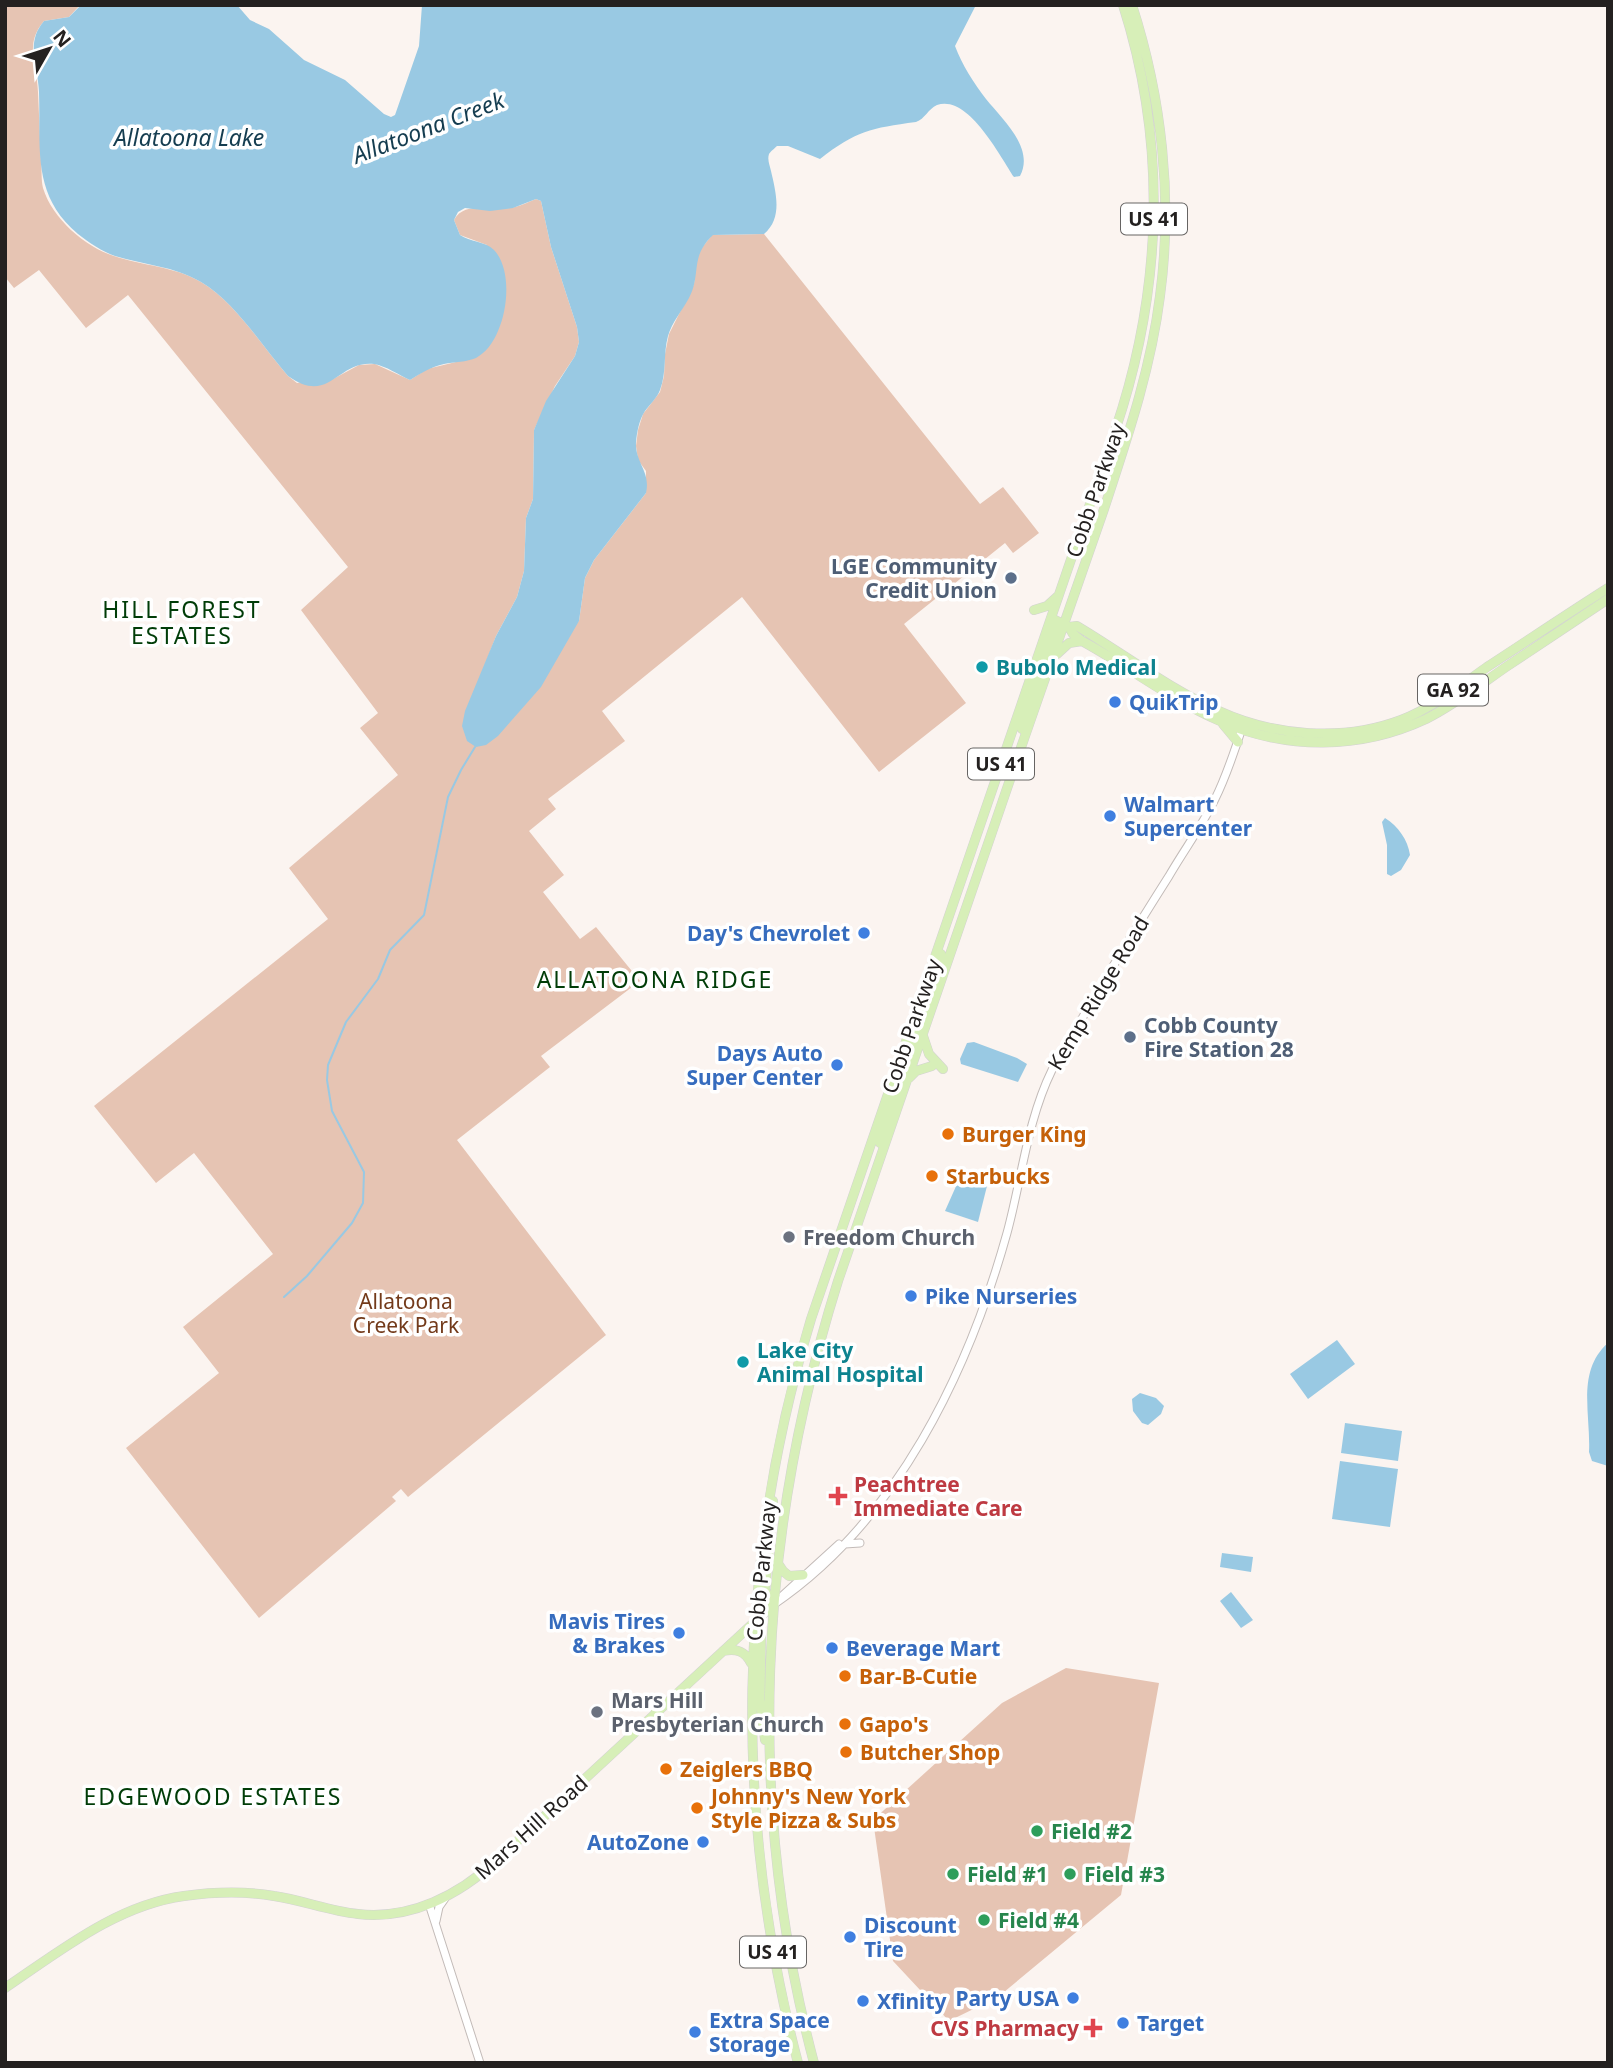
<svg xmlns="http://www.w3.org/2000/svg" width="1613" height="2068" font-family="'Noto Sans',sans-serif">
  <rect width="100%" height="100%" fill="#fbf4f0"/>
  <path fill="#e6c4b3" d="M5 5H80L69 17 44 21C24 44 37 64 38 92 39 115 40 138 41 161 42 169 41 180 43 188 52 218 85 247 114 256 143 266 174 266 201 282 236 303 261 345 288 376L297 383 333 379 359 365 375 364 410 380 427 369 460 361 487 245 460 235 454 220C464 201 492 210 510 208 519 207 528 202 536 199L541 201 551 247 577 327 579 342 575 356 555 386 534 430 533 499 526 518 524 571 517 597 496 636 483 670 579 621 585 578 594 560 646 493V471L638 460 636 446 638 430 643 414 660 392 664 376 665 354 669 334 694 284 697 254 712 235 764 234 980 504 1003 487 1039 533 1013 553 1005 543 904 624 966 703 879 772 742 597 602 711 625 741 548 799 556 809 529 831 564 875 543 892 580 939 596 927 640 981 541 1056 550 1067 457 1140 606 1335 408 1497 401 1489 392 1497 396 1501 259 1618 126 1448 219 1373 183 1327 273 1254 194 1153 156 1183 94 1106 328 919 289 868 398 775 360 728 378 713 301 610 348 567 128 295 86 328 39 270 14 288 5 277Z
    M1066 1668 1159 1683 1121 1895 998 1997 949 2021 893 1961 873 1820 1002 1703Z"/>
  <path fill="#99c9e3" d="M81 5H237L250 20 269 29 304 60 345 80 384 114 391 117 395 115 419 46 422 5H976L955 46C962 65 974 83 986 99 1002 119 1035 148 1020 176L1014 177C1000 156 968 94 937 105 928 109 925 119 916 122 871 128 856 131 820 159L788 146H777C775 148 770 152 769 154 767 160 770 166 771 171 776 193 783 218 764 234L713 235C689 258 702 273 689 298 682 311 672 322 668 336 663 354 667 372 660 390 657 398 650 404 645 411 639 420 637 432 636 442 635 463 651 471 646 493L594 560 585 578 579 621 541 687 498 736 486 745 476 747 467 741 462 726 465 711 496 636 517 597 524 571 526 518 533 499 534 430 546 401 575 356 579 342 577 327 551 247 541 201 536 199 513 208 490 211 465 208 458 212 454 220 460 235C470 242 485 241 494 250 517 274 506 343 476 358 467 362 454 362 444 364 431 367 421 373 410 380 399 375 386 366 374 364 337 360 330 406 288 376 261 345 236 303 201 282 174 266 144 265 115 256 103 252 88 242 78 234 31 195 41 147 39 92 38 66 25 43 44 21L69 17Z
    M1385 818C1398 826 1408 840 1410 855L1401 870 1391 876 1387 874V845L1382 822Z
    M974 1042 1017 1058 1027 1064 1018 1082 961 1064 960 1059 967 1043Z
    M961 1175 987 1186 978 1222 945 1211Z
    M1337 1340 1355 1364 1308 1399 1290 1374Z
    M1608 1343V1466L1592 1461 1589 1452C1591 1415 1576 1371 1608 1343Z
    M1140 1393 1156 1398 1164 1406 1161 1414 1148 1425 1142 1423 1133 1411 1132 1399Z
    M1345 1423 1402 1431 1398 1461 1341 1453Z
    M1340 1461 1398 1469 1390 1527 1332 1519Z
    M1222 1553 1253 1557 1251 1572 1220 1567Z
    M1231 1592 1253 1620 1241 1628 1220 1601Z"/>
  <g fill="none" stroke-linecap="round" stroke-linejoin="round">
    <path stroke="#99c9e3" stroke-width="2" d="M284 1297 307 1276 352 1223 363 1203 364 1172 332 1111 327 1080 328 1065 346 1022 378 979 390 950 424 915 448 797 461 770 475 747"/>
    <defs>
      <path id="minor" d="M845 1544 860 1543
        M783 1595 839 1544
        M773 1605C897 1521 968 1373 1007 1233 1022 1178 1027 1121 1052 1070 1058 1058 1067 1046 1073 1034 1104 980 1136 928 1169 876 1184 850 1202 826 1215 799 1227 775 1235 750 1243 725
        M429 1904 480 2063
        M436 1921 439 1907 446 1897"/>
      <path id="major" d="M1034 610 1047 606 1058 596
        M1051 618 1069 627 1077 626C1124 654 1169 689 1219 711 1274 736 1343 742 1401 720 1432 708 1460 686 1487 667 1527 641 1567 614 1608 588
        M1069 627 1073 634 1082 641C1128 666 1171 700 1220 721 1286 750 1360 750 1426 719 1454 705 1480 685 1506 667 1540 644 1574 622 1608 599
        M1057 654 1069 643 1082 641
        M1223 724 1238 742
        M1022 729 1031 698 1057 621
        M923 1036 929 1054 943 1069
        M913 1054V1041L941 954
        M909 1078 916 1071 932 1066
        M880 1143 903 1070 901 1055
        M777 1562 783 1571 789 1576 803 1575
        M773 1605 765 1590 773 1501
        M755 1623 761 1637 760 1699 765 1740
        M723 1651C736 1648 745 1651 751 1663
        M635 1701 649 1706 662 1705
        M5 1988C60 1951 117 1905 184 1896 213 1892 245 1891 274 1896 302 1900 329 1911 358 1914 411 1920 459 1895 497 1860L773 1605
        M798 2063C733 1815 737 1564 811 1319L1115 431C1162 292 1168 146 1123 5
        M814 2063C745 1803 758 1536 838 1281 900 1099 964 918 1025 736 1051 660 1078 585 1104 509 1127 439 1151 369 1160 296 1173 199 1162 98 1132 5"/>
    </defs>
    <use href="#minor" stroke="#c3bbb8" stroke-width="9"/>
    <use href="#major" stroke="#d3d3d2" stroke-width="10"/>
    <use href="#minor" stroke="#fff" stroke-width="7"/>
    <use href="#major" stroke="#d7efb8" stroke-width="9"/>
  </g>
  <g fill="#5c6f8a" stroke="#fff" stroke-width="2.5">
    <circle cx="1011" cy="578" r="7"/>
    <circle cx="1130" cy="1037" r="7"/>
  </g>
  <g fill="#0f9aa8" stroke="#fff" stroke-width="2.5">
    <circle cx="982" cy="667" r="7"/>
    <circle cx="743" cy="1362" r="7"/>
  </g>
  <g fill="#3f7fe0" stroke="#fff" stroke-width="2.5">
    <circle cx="1115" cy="702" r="7"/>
    <circle cx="1110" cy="816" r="7"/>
    <circle cx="864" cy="933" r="7"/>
    <circle cx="837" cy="1065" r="7"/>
    <circle cx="911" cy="1296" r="7"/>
    <circle cx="679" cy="1633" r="7"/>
    <circle cx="832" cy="1648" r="7"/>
    <circle cx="703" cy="1842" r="7"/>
    <circle cx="850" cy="1937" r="7"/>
    <circle cx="1073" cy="1998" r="7"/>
    <circle cx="863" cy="2001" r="7"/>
    <circle cx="1123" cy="2023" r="7"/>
    <circle cx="695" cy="2032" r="7"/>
  </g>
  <g fill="#e8710a" stroke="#fff" stroke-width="2.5">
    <circle cx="948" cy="1134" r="7"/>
    <circle cx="932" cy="1176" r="7"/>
    <circle cx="845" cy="1676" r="7"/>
    <circle cx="845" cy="1724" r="7"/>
    <circle cx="846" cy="1752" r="7"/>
    <circle cx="666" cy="1769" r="7"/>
    <circle cx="697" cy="1808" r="7"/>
  </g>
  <g fill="#6b7280" stroke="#fff" stroke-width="2.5">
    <circle cx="789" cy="1237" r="7"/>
    <circle cx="597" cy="1712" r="7"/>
  </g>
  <g fill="#e0444e" stroke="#fff" stroke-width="2.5">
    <path d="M834.5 1485.5h7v7h7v7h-7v7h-7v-7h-7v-7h7z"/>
    <path d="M1089.5 2017.5h7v7h7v7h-7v7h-7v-7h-7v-7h7z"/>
  </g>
  <g fill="#2e9e5b" stroke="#fff" stroke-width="2.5">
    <circle cx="1037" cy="1831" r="7"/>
    <circle cx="953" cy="1874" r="7"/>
    <circle cx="1070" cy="1874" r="7"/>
    <circle cx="984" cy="1920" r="7"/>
  </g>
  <g text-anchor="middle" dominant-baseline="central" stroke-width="7" stroke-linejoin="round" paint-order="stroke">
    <g fill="#fff" stroke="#666463" stroke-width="2">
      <rect x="1121" y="203.5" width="66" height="31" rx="5"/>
      <rect x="1418" y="674.5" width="70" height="31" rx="5"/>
      <rect x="968" y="748.5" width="66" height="31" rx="5"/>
      <rect x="740" y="1936.5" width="66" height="31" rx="5"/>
    </g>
    <g font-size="19" font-weight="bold" fill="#242120">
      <text x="1154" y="219">US 41</text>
      <text x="1453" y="690">GA 92</text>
      <text x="1001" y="764">US 41</text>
      <text x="773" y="1952">US 41</text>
    </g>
    <g font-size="21" fill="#242120" stroke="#fff">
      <text transform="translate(1095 490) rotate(-71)">Cobb Parkway</text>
      <text transform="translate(1098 993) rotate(-59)">Kemp Ridge Road</text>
      <text transform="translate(911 1026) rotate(-71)">Cobb Parkway</text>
      <text transform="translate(761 1571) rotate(-84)">Cobb Parkway</text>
      <text transform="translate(531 1827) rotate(-42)">Mars Hill Road</text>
    </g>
    <g font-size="21" font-weight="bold" fill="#4e5e75" stroke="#fff" text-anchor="end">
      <text x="997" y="566">LGE Community<tspan x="997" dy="24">Credit Union</tspan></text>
      <text x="1144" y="1025" text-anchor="start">Cobb County<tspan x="1144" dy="24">Fire Station 28</tspan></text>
    </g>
    <g font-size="21" font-weight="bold" fill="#0d838f" stroke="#fff" text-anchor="start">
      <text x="996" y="667">Bubolo Medical</text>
      <text x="757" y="1350">Lake City<tspan x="757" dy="24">Animal Hospital</tspan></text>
    </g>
    <g font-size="21" font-weight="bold" fill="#366cbe" stroke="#fff" text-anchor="start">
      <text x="1129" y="702">QuikTrip</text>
      <text x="1124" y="804">Walmart<tspan x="1124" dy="24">Supercenter</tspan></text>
      <text x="850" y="933" text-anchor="end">Day's Chevrolet</text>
      <text x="823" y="1053" text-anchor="end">Days Auto<tspan x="823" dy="24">Super Center</tspan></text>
      <text x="925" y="1296">Pike Nurseries</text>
      <text x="665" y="1621" text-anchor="end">Mavis Tires<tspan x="665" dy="24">&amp; Brakes</tspan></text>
      <text x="846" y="1648">Beverage Mart</text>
      <text x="689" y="1842" text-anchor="end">AutoZone</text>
      <text x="864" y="1925">Discount<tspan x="864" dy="24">Tire</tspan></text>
      <text x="1059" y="1998" text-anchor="end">Party USA</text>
      <text x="877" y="2001">Xfinity</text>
      <text x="709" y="2020">Extra Space<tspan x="709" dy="24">Storage</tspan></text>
      <text x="1137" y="2023">Target</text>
    </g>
    <g font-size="21" font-weight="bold" fill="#c56008" stroke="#fff" text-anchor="start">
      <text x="962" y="1134">Burger King</text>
      <text x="946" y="1176">Starbucks</text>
      <text x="859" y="1676">Bar-B-Cutie</text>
      <text x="859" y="1724">Gapo's</text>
      <text x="860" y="1752">Butcher Shop</text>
      <text x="680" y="1769">Zeiglers BBQ</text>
      <text x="711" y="1796">Johnny's New York<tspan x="711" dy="24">Style Pizza &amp; Subs</tspan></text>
    </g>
    <g font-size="21" font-weight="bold" fill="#5b616d" stroke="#fff" text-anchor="start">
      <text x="803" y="1237">Freedom Church</text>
      <text x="611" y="1700">Mars Hill<tspan x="611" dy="24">Presbyterian Church</tspan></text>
    </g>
    <g font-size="21" fill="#733a1a" stroke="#fff">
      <text x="406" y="1301">Allatoona<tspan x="406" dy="24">Creek Park</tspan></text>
    </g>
    <g font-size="21" font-weight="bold" fill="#be3a42" stroke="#fff" text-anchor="start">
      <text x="854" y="1484">Peachtree<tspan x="854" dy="24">Immediate Care</tspan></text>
      <text x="1079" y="2028" text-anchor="end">CVS Pharmacy</text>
    </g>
    <g font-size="21" font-weight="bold" fill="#27864d" stroke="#fff" text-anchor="start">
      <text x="1051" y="1831">Field #2</text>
      <text x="967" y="1874">Field #1</text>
      <text x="1084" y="1874">Field #3</text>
      <text x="998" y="1920">Field #4</text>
    </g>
    <g font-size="23" font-style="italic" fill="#153d50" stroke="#fff">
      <text transform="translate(428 127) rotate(-21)">Allatoona Creek</text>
      <text x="189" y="137">Allatoona Lake</text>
    </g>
    <g font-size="23" letter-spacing="2" fill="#013d08" stroke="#fff">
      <text x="182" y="609">HILL FOREST<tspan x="182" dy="26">ESTATES</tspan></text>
      <text x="655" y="979">ALLATOONA RIDGE</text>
      <text x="213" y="1796">EDGEWOOD ESTATES</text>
    </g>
  </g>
  <rect width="1613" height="2068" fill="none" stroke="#242120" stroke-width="14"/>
  <g transform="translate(49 49) rotate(51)" stroke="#ffffff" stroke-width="5" paint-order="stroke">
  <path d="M0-5L12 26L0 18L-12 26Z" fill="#242120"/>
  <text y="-10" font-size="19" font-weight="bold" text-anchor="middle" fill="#242120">N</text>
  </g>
</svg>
